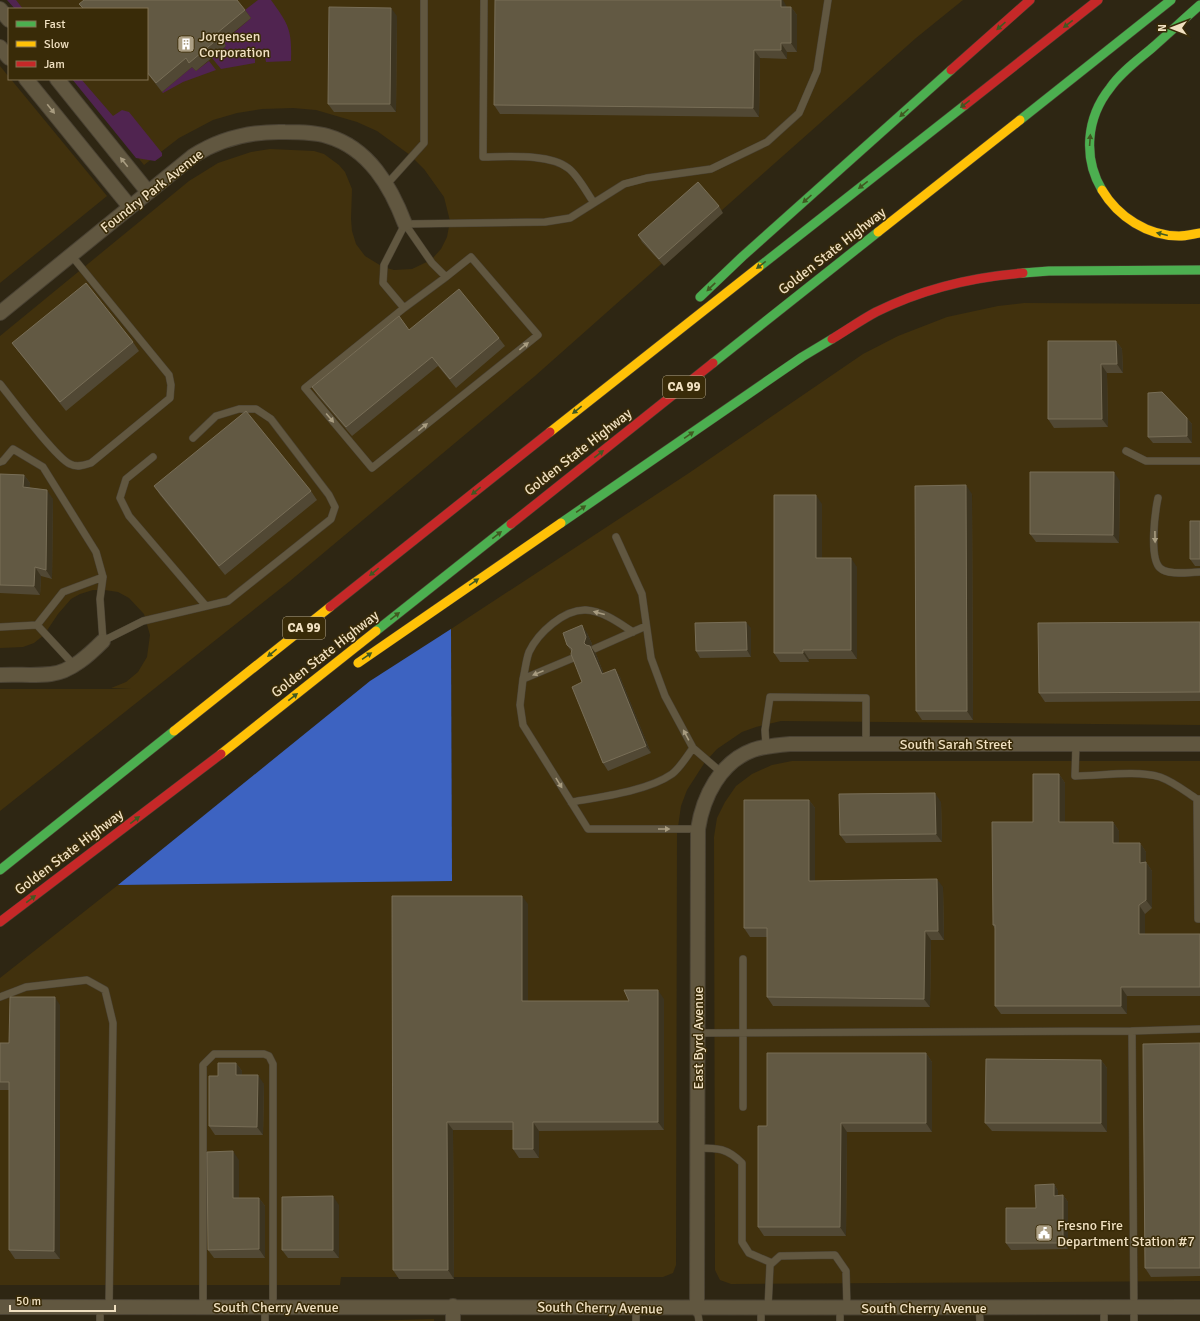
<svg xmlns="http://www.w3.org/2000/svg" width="1200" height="1321" font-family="Signika,sans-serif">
  <rect width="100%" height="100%" fill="#2e2613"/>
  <path fill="#41310d" d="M9 0H963L916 38 535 376 290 581 0 811V689H131L111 688 126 682 138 672 147 657 150 635 144 614 129 598 118 592 105 590H93L80 594 71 599 58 614 44 635 34 643 23 647 0 648V336L189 181 218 163 251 152 270 149 314 151 324 154 339 165 345 172 352 189 351 219 352 231 356 244 365 256 383 267 394 270 412 269 431 260 441 249 447 237 450 221 444 197 424 169 410 155 377 131 357 122 316 110 293 108 262 109 237 113 213 120 179 138 144 165 74 79H147V9H16Z
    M0 66 107 196 0 283Z
    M1024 303 1200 304V725L781 721 756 727 742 732 717 749 705 762 687 790 681 806 677 834 676 1265 673 1273 663 1277H341L340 1285H0V978L118 885 274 881H452L451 629 689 473 863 354 898 336 947 317 998 306Z
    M792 761H1200V1281L731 1284 720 1280 715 1270 714 837 717 818 725 802 736 786 752 774 772 765Z
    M434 1319V1321H364Z"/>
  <path fill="#502450" d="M7 0H16L23 9H15Z
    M258 0H271C289 25 292 30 291 61L266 62 265 56 255 57V63L221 69 212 58 226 46 223 42 251 18 245 10Z
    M209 61 216 70 183 82 163 93 162 92 192 67 196 71Z
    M72 79H81L113 116 122 110 129 112 162 153V156L155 161 136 158Z"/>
  <path fill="#3d63c1" d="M451 629 452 881 118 885 370 681Z"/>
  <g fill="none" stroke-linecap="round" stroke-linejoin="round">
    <defs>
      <path id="lane" d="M484 0 483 157C506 157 549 153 568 168 577 174 587 193 594 203
        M387 184 424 143V0
        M405 224 432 263 446 277 471 257 538 335 372 468 305 388 404 308 446 277
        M405 224 545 222 570 218 624 184 647 178 711 169 767 142 799 113 817 71 828 0
        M404 308 383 283 384 265 405 224
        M0 384C12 399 56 458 70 464 77 468 85 465 91 463L170 398 171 385 169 375 71 255
        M1126 451 1146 461H1200
        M153 457 126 479 120 498 129 516 206 606
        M0 462 3 461 13 449 43 467 96 552 103 577 63 592 37 625 0 627
        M1158 498C1155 512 1149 558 1160 568 1168 576 1190 572 1200 572
        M616 537 642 594 651 658 665 696 693 748 722 773
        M103 577 100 599 103 641 143 621 228 601 331 519 335 507 329 495 271 419 256 409H239L216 416 193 438
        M37 625 74 665
        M594 649 646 626
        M573 658 523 679 520 705 523 725 588 829H698
        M523 679C525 671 526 660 529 652 538 633 564 609 586 610 603 611 619 623 633 632
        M1076 744 1075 776C1100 776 1136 770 1160 777 1174 782 1186 792 1197 799
        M766 746 765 730 770 697 866 698V744
        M1200 799H1197L1198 919H1200
        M571 802C600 797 648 791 672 774 680 768 687 756 693 748
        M743 959V1107
        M0 997 26 987 87 980 105 990 113 1023 109 1307
        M1132 1031 1200 1029
        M698 1033 1132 1031 1134 1321
        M698 1148C718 1148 727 1148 742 1163V1242L749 1253 772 1263
        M203 1307V1065L214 1054H264L269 1056 273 1064V1307
        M1104 1307V1321
        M768 1308 770 1265 780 1256 835 1255 846 1271 847 1308
        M979 1308 980 1321
        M697 1309 699 1321
        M100 1321V1307
        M265 1321V1307
        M636 1321V1308
        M761 1321V1308
        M840 1321V1308"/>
      <path id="street" d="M0 9 9 20
        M0 47 9 58
        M26 79 130 207
        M57 79 148 192
        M0 313 193 156C221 138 251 131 285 132 299 132 314 132 327 136 369 148 391 187 405 224
        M0 675C17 674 34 676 51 674 71 672 90 654 103 641
        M453 1306V1321
        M0 1307C400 1307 800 1308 1200 1307
        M697 1309 698 829C703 797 720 762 753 750 765 746 777 745 790 744H1200"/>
      <path id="fast" d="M1020 120 1171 0
        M1102 190C1083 158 1086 118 1110 88 1121 72 1138 60 1152 48 1168 34 1184 19 1200 5
        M759 267 965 105
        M1023 273 1049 271 1200 270
        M700 297 743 256 951 70
        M713 363 878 232
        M561 523 802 357 832 339
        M376 631 511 524
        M0 870 174 731"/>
      <path id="slow" d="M1102 190C1118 217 1148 236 1179 236 1186 236 1193 234 1200 233
        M878 232 1020 120
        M550 432 759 267
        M358 663 561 523
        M174 731 330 607
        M221 754 376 631"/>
      <path id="jam" d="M951 70 1030 0
        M965 105 1098 0
        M832 339C847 330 861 320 876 312 922 289 973 277 1023 273
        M511 524 713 363
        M330 607 550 432
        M0 922 221 754"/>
    </defs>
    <use href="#lane" stroke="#4a4233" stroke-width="8"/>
    <use href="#street" stroke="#4a4233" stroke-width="16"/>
    <use href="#fast" stroke="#4a4233" stroke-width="10"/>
    <use href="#slow" stroke="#4a4233" stroke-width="10"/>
    <use href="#jam" stroke="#4a4233" stroke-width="10"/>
    <use href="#lane" stroke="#615740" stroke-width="7"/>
    <use href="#street" stroke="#615740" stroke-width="14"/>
    <use href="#fast" stroke="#4caf50" stroke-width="9"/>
    <use href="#slow" stroke="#ffc107" stroke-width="9"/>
    <use href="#jam" stroke="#c62828" stroke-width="9"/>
  </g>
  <path fill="#514834" d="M79 4 245 10 251 18 223 41 226 46 196 71 192 67 162 92 147 73V9H83Z
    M787 7H791L797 15V52H787V59L760 58 759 117 500 114 494 105Z
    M397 16 396 112H334L328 104Z
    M719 206 723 213 664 266 642 242 638 235Z
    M409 330 499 338 505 346 456 388 438 366 352 436 318 396 312 387Z
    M1116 341 1122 349 1123 373H1107L1108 427 1054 428 1048 419Z
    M133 342 139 351 66 411 18 351 12 343Z
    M1187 418 1192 424V443H1153L1148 437Z
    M0 474 24 475 30 483 29 488 53 499 52 579 41 576 40 595 0 593Z
    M1120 481 1119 543 1036 542 1030 534Z
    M154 486 311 491 317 500 225 575 160 495Z
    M972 494 973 720H922L916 711Z
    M822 504V558L857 567V659H809V662H780L774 653Z
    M1200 521V566H1195L1190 559Z
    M1200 622V701L1045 702 1039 693Z
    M751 628V657L700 658 696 651Z
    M587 633 592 644 591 647 596 654 604 674 615 669 620 677 651 753 608 771 603 763 582 682 571 651 567 645Z
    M1059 774 1065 783V822H1113L1119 831V843H1140L1146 852V862L1152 871V908L1145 914V934H1200V996H1127V1014H1001L995 1006V929L993 925 1033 822Z
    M809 800 815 808V881L943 887 944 940H931L930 1007 773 1006 767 997V937H750L744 928Z
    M941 802 942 842 846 843 840 835Z
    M528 904V1001H629L664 999V1130L539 1131V1158H519L513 1149V1130H453L454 1279H399L393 1270Z
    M60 1005V1259H15L9 1250V1090H0V1043H9Z
    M1200 1043V1276L1151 1277 1145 1268Z
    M926 1053 932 1062V1132H847L846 1236H764L758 1227 767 1126Z
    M1101 1060 1107 1068V1132L992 1131 985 1123Z
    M236 1063 242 1071V1075L264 1084 263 1135H215L209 1126 218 1076Z
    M239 1160V1198H259L265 1206V1258H214L208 1250Z
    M1054 1184 1058 1191V1196L1063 1195 1068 1202V1249L1011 1250 1006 1243 1036 1208Z
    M339 1205V1258H288L282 1250Z"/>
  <path fill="#3c3420" d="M781 0H783L787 7H781Z
    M791 7 797 15V52L791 43Z
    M391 8 397 16 396 112 390 104Z
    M781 43 787 52V59L781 50Z
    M754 50 760 58 759 117 753 108Z
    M1116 341 1122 349 1123 373 1117 364Z
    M1101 364 1107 373 1108 427 1102 419Z
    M1187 418 1192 424V443L1187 436Z
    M1114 472 1120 481 1119 543 1113 535Z
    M24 475 30 483 29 496 23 487Z
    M966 485 972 494 973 720 967 711Z
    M47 490 53 499 52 579 46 570Z
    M816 495 822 504V567L816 558Z
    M851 558 857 567V659L851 650Z
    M35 567 41 576 40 595 34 586Z
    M746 622 751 628V657L747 650Z
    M582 625 587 633 592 644 591 647 596 654 607 682 602 674 589 651 584 643Z
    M803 650 809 659V662L803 653Z
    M615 669 620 677 651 753 646 746Z
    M1059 774 1065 783V831L1059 822Z
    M935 793 941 802 942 842 936 834Z
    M809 800 815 808V889L809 881Z
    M1113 822 1119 831V852L1113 843Z
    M1140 843 1146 852V871L1140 863Z
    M1146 862 1152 871V908L1146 900Z
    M937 879 943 887 944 940 938 931Z
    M522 896 528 904V1009L522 1001Z
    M1139 905 1145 914V942L1139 934Z
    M925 931 931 940 930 1007 924 999Z
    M1121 987 1127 996V1014L1121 1006Z
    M658 990 664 999V1130L658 1122Z
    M55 997 60 1005V1259L54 1251Z
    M926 1053 932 1062V1132L926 1123Z
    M1101 1060 1107 1068V1132L1101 1123Z
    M236 1063 242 1071V1084L236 1075Z
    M258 1075 264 1084 263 1135 257 1127Z
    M447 1122 453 1130 454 1279 448 1270Z
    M533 1122 539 1131V1158L533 1149Z
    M841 1123 847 1132 846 1236 840 1227Z
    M233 1151 239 1160V1206L233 1198Z
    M1054 1184 1058 1191V1202L1054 1196Z
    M1063 1195 1068 1202V1249L1063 1243Z
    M333 1196 339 1205V1258L333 1250Z
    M259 1198 265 1206V1258L259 1249Z"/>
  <path fill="#625943" stroke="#786e57" d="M84 0H237L245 10 217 33 220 37 189 63 186 58 156 83 147 72V9H84L79 4Z
    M495 0H781V7H791V43H781V50H754L753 108 494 105Z
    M329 7 391 8 390 104H328Z
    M698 182 719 206 659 259 638 235Z
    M86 283 133 342 60 402 12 343Z
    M459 289 499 338 450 379 432 357 346 427 312 387 399 316 409 330Z
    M1048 341H1116L1117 364H1101L1102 419H1048Z
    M1162 392 1187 418V436L1148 437V393Z
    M246 411 311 491 219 566 154 486Z
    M1030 472H1114L1113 535 1030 534Z
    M0 474 24 475 23 487 47 490 46 570 35 567 34 586 0 585Z
    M966 485 967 711H916L915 486Z
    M774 495H816V558H851V650H803V653H774Z
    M1190 521H1200V559H1190Z
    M746 622 747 650 696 651 695 623Z
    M1200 622V692L1039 693 1038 623Z
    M582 625 586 637 584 643 586 645 590 646 602 674 615 669 646 746 603 763 572 687 582 682 571 654 572 649 567 645 563 633Z
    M1033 774H1059V822H1113V843H1140V863L1146 862V900L1139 905V934H1200V987H1121V1006H995V925H993L992 822H1033Z
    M935 793 936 834 840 835 839 794Z
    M744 800H809V881L937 879 938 931H925L924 999 767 997V928H744Z
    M392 896H522V1001H629L624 990H658V1122H533V1149H513V1122H447L448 1270H393Z
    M10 997H55L54 1251 9 1250V1082H0V1043H9Z
    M1200 1043V1268H1145L1143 1044Z
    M767 1053H926V1123H841L840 1227H758V1126H767Z
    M986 1059 1101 1060V1123H985Z
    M218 1063H236V1075H258L257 1127 209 1126V1076H218Z
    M233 1151V1198H259V1249L208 1250 207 1152Z
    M1054 1184V1196L1063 1195V1243H1006V1208H1036L1035 1185Z
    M333 1196V1250H282V1197Z"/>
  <defs><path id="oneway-solid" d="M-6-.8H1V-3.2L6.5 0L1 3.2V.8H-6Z"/></defs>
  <g fill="#405921">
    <use href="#oneway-solid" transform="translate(1068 24) rotate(142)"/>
    <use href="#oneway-solid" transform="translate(1001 26) rotate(138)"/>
    <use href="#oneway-solid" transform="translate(965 104) rotate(142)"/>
    <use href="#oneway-solid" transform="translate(904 113) rotate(138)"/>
    <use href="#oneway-solid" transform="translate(1090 140) rotate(-86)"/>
    <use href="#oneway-solid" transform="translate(863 185) rotate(142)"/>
    <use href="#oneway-solid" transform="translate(807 199) rotate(138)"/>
    <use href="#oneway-solid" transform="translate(1162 234) rotate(-166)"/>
    <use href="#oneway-solid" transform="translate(761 265) rotate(142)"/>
    <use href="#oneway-solid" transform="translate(711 287) rotate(136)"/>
    <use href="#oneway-solid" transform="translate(577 410) rotate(141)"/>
    <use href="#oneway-solid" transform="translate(689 435) rotate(-35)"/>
    <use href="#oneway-solid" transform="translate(599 454) rotate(-38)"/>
    <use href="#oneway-solid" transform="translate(476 491) rotate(141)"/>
    <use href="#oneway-solid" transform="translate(581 509) rotate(-35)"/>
    <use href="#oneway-solid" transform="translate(497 535) rotate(-38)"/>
    <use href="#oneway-solid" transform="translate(374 572) rotate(141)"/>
    <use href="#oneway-solid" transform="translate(474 582) rotate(-35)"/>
    <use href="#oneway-solid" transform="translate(395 616) rotate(-38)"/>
    <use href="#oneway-solid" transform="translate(272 653) rotate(141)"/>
    <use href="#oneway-solid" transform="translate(367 656) rotate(-35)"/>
    <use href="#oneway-solid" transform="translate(293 697) rotate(-38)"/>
    <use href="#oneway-solid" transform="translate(135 820) rotate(-37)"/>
    <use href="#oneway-solid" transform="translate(31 899) rotate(-37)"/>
  </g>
  <g fill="#a89c80">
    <use href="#oneway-solid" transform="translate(51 109) rotate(51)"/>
    <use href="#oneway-solid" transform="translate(124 162) rotate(-129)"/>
    <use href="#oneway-solid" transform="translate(524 346) rotate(-39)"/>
    <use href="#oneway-solid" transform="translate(330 418) rotate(50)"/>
    <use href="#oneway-solid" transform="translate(423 427) rotate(-39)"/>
    <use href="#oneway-solid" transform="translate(1155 537) rotate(89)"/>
    <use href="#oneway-solid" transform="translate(599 613) rotate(-165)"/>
    <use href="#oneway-solid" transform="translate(538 673) rotate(158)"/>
    <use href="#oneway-solid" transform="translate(686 735) rotate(-118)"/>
    <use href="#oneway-solid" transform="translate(559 783) rotate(58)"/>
    <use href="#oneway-solid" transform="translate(664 829)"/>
  </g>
  <defs>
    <symbol id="building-square" viewBox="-11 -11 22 22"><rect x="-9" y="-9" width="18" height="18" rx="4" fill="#ac9f84" stroke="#392b08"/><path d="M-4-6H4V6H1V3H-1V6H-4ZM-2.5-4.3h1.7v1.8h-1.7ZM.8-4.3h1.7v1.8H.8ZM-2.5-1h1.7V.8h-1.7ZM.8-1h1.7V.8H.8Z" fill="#fff"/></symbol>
    <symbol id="civic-square" viewBox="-11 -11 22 22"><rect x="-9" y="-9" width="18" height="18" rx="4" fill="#ac9f84" stroke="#392b08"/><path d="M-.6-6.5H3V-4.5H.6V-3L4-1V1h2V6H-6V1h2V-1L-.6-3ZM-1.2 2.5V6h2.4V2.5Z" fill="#fff"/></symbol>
  </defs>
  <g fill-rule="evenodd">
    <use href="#building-square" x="176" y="34" width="20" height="20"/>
    <use href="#civic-square" x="1034" y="1223" width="20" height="20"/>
  </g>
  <g text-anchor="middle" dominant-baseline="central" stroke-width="3" stroke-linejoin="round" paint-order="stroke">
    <g fill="#392b08" stroke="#b9aa8a" stroke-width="1">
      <rect x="663" y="376" width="42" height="22" rx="3"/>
      <rect x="283" y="617" width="42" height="22" rx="3"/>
    </g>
    <g font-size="13" font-weight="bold" fill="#f0e0c1">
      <text x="684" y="387">CA 99</text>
      <text x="304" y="628">CA 99</text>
    </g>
    <g font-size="14" fill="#f0e0c1" stroke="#392b08" text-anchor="start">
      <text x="199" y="36">Jorgensen<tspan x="199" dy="16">Corporation</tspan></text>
      <text x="1057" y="1225">Fresno Fire<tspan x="1057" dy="16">Department Station #7</tspan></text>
    </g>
    <g font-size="14" fill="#f0e0c1" stroke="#392b08">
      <text transform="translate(152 191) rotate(-38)">Foundry Park Avenue</text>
      <text transform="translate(832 251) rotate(-38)">Golden State Highway</text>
      <text transform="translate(578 452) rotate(-38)">Golden State Highway</text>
      <text transform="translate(325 654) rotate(-38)">Golden State Highway</text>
      <text x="956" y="744">South Sarah Street</text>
      <text transform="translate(69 852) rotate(-37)">Golden State Highway</text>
      <text transform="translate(698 1038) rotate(-90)">East Byrd Avenue</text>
      <text x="276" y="1307">South Cherry Avenue</text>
      <text transform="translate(600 1308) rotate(1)">South Cherry Avenue</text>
      <text x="924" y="1308">South Cherry Avenue</text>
    </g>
  </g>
  <rect x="8" y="8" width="140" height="72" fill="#392b08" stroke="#827352"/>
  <rect x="16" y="21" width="20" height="6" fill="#4caf50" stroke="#827352"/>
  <text x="44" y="28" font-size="12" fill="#f0e0c1">Fast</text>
  <rect x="16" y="41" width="20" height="6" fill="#ffc107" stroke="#827352"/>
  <text x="44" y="48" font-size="12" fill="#f0e0c1">Slow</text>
  <rect x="16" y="61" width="20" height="6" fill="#c62828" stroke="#827352"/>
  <text x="44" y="68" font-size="12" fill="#f0e0c1">Jam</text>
  <g transform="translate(1172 28) rotate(270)" stroke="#392b08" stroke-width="3" paint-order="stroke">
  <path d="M0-3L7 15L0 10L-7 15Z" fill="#f0e0c1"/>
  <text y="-6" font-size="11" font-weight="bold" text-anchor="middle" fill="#f0e0c1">N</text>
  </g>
  <path d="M10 1305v6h105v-6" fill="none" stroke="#f0e0c1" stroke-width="2"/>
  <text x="16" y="1305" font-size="12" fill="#f0e0c1" stroke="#392b08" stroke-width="3" paint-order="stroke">50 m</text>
</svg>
